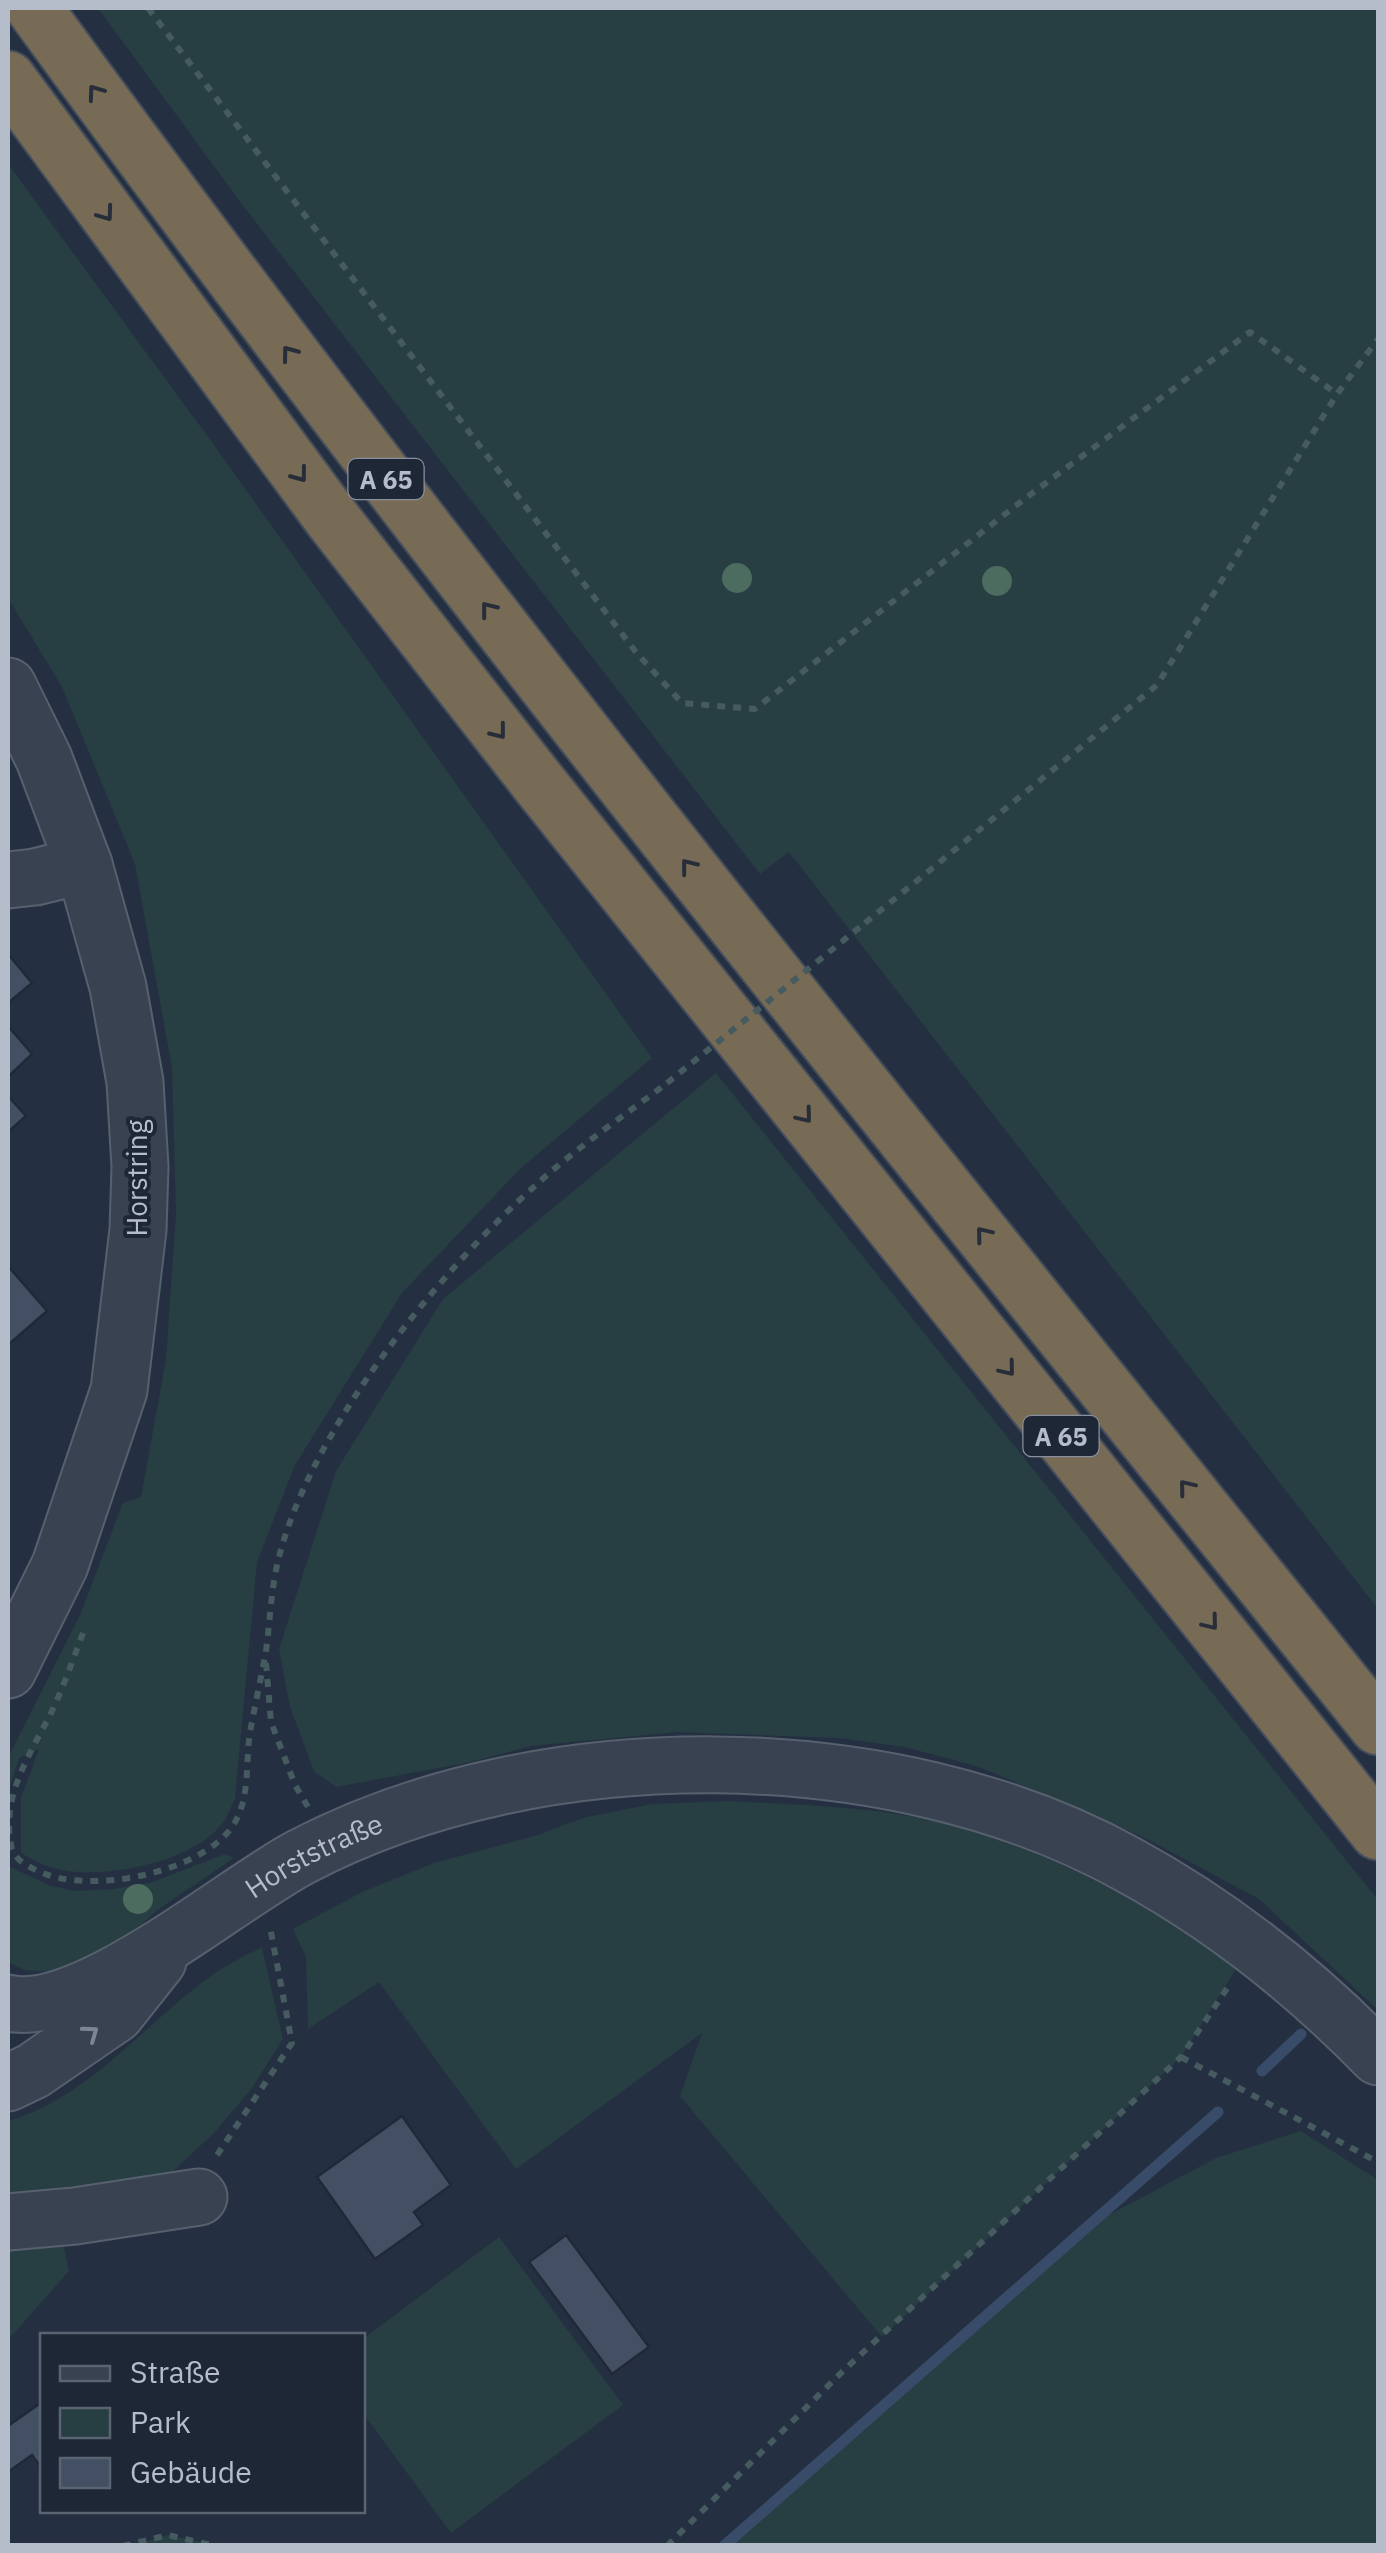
<svg xmlns="http://www.w3.org/2000/svg" width="1386" height="2553" font-family="'IBM Plex Sans',sans-serif">
  <rect width="100%" height="100%" fill="#243041"/>
  <path fill="#273e42" d="M98 8H1378V1609L789 852 760 874 241 203Z
    M8 164 211 441 652 1058 521 1168 402 1293 295 1465 257 1562 235 1798C231 1807 227 1819 220 1826 190 1864 94 1882 50 1867 40 1864 30 1858 21 1853V1798L39 1749 19 1758 8 1793V1758L80 1615 123 1503 141 1497 166 1359 176 1214 172 1068 135 864 62 687 8 598Z
    M716 1073 1378 1900V2010L1259 1899 1145 1838 1063 1802 979 1767 905 1747 837 1738 678 1732 531 1746 471 1762 336 1787 314 1771 290 1707 279 1649 336 1471 443 1299Z
    M729 1801C802 1805 879 1806 950 1825 1053 1852 1152 1905 1236 1969L1181 2057 882 2337 680 2096 702 2033 516 2169 379 1982 308 2029 306 1957 293 1929 362 1892 434 1863 538 1835 583 1818 652 1804Z
    M225 1854 234 1858 156 1911 106 1958 53 1972 24 1970 8 1962V1866L51 1886 76 1891 114 1889 150 1883Z
    M262 1948 283 2039 252 2088 215 2132 159 2184 8 2196V2121C112 2090 169 1984 262 1948Z
    M1301 2131 1378 2180V2545H723L874 2408 1077 2232 1216 2158Z
    M499 2237 623 2405 451 2533 363 2413V2339Z
    M62 2238 69 2271 8 2340V2244Z
    M168 2535 215 2545H135Z"/>
  <g fill="none" stroke-linecap="round" stroke-linejoin="round">
    <path stroke="#384b69" stroke-width="11" d="M1262 2071 1301 2034
      M724 2546 1218 2112"/>
  </g>
  <path fill="#435063" stroke="#202938" stroke-width="2.5" d="M8 954 32 983 8 1003Z
    M8 1026 32 1054 8 1077Z
    M8 1096 26 1116 8 1132Z
    M8 1266 47 1311 8 1345Z
    M402 2116 451 2185 414 2212 423 2225 375 2259 317 2177Z
    M566 2235 649 2347 612 2374 529 2262Z
    M42 2402V2469L32 2455 8 2472V2426Z"/>
  <g fill="none" stroke-linecap="round" stroke-linejoin="round">
    <defs>
      <g id="minor">
        <path d="M8 686 44 759 84 865 118 987 135 1082 140 1167 138 1230 119 1390 60 1565 8 1670"/>
        <path d="M8 880 35 877 84 865"/>
        <path id="s1" d="M8 2003C84 2020 232 1893 301 1857 539 1732 892 1734 1127 1864 1221 1915 1304 1981 1378 2057"/>
        <path d="M8 2083 33 2071 116 2014 158 1961"/>
        <path d="M8 2222 75 2216 199 2197"/>
      </g>
      <path id="highway" d="M34 8C462 596 923 1160 1378 1727
        M8 79 330 516 537 781 1378 1832"/>
    </defs>
    <use href="#minor" stroke="#57606e" stroke-width="59"/>
    <use href="#highway" stroke="#444d5b" stroke-width="59"/>
    <path stroke="#455b5f" stroke-width="6" stroke-dasharray="8 8" stroke-linecap="butt" d="M148 8 635 651 682 703 755 709 1027 497 1250 332 1337 394
      M865 923 1157 685 1337 394 1378 339
      M83 1633C73 1659 64 1686 52 1711 31 1753 1 1795 11 1845 13 1858 25 1865 36 1870 85 1896 199 1874 232 1827 251 1799 245 1765 250 1732 255 1705 261 1678 266 1651 270 1621 271 1590 278 1561 309 1432 438 1272 536 1185 576 1148 624 1116 667 1083
      M266 1663 271 1722 295 1785 308 1807
      M1181 2057 1378 2162
      M217 2155 292 2043 270 1927
      M123 2546 168 2535 215 2546
      M667 2546 843 2371 1181 2057 1228 1987"/>
    <use href="#minor" stroke="#394251" stroke-width="55"/>
    <use href="#highway" stroke="#776b56" stroke-width="55"/>
    <path stroke="#455b5f" stroke-width="6" stroke-dasharray="8 8" stroke-linecap="butt" d="M667 1083 865 923"/>
  </g>
  <g fill="#4c6c5f">
    <circle cx="737" cy="578" r="15"/>
    <circle cx="997" cy="581" r="15"/>
    <circle cx="138" cy="1899" r="15"/>
  </g>
  <defs><path id="oneway-chevron" d="M-2-3.5L2.5 0L-2 3.5" fill="none" stroke-width="1.6" stroke-linecap="round" stroke-linejoin="round" transform="scale(2.5)"/></defs>
  <g stroke="#272e39">
    <use href="#oneway-chevron" transform="translate(95 92) rotate(-126)"/>
    <use href="#oneway-chevron" transform="translate(106 214) rotate(54)"/>
    <use href="#oneway-chevron" transform="translate(289 353) rotate(-127)"/>
    <use href="#oneway-chevron" transform="translate(300 475) rotate(53)"/>
    <use href="#oneway-chevron" transform="translate(488 609) rotate(-128)"/>
    <use href="#oneway-chevron" transform="translate(499 732) rotate(52)"/>
    <use href="#oneway-chevron" transform="translate(688 866) rotate(-128)"/>
    <use href="#oneway-chevron" transform="translate(805 1116) rotate(51)"/>
    <use href="#oneway-chevron" transform="translate(983 1234) rotate(-129)"/>
    <use href="#oneway-chevron" transform="translate(1008 1369) rotate(51)"/>
    <use href="#oneway-chevron" transform="translate(1186 1487) rotate(-129)"/>
    <use href="#oneway-chevron" transform="translate(1211 1623) rotate(51)"/>
  </g>
  <use stroke="#7d8694" href="#oneway-chevron" transform="translate(91 2033) rotate(-36)"/>
  <g text-anchor="middle" dominant-baseline="central" stroke-width="8" stroke-linejoin="round" paint-order="stroke">
    <g fill="#1e2736" stroke="#88909e" stroke-width="2.5">
      <rect x="348.5" y="459" width="75" height="40" rx="8"/>
      <rect x="1023.5" y="1416" width="75" height="40" rx="8"/>
    </g>
    <g font-size="25" font-weight="bold" fill="#b5bdcb">
      <text x="386" y="479">A 65</text>
      <text x="1061" y="1436">A 65</text>
    </g>
    <g font-size="28" fill="#b5bdcb" stroke="#1e2736">
      <text transform="translate(136 1178) rotate(-90)">Horstring</text>
      <text stroke="none"><textPath href="#s1" startOffset="345">Horststraße</textPath></text>
    </g>
  </g>
  <rect width="1386" height="2553" fill="none" stroke="#b5bdcb" stroke-width="20"/>
  <rect x="40" y="2333" width="325" height="180" fill="#1e2736" stroke="#5a6372" stroke-width="2.5"/>
  <rect x="60" y="2366" width="50" height="15" fill="#394251" stroke="#5a6372" stroke-width="2.5"/>
  <text x="130" y="2383" font-size="30" fill="#b5bdcb">Straße</text>
  <rect x="60" y="2408" width="50" height="30" fill="#273e42" stroke="#5a6372" stroke-width="2.5"/>
  <text x="130" y="2433" font-size="30" fill="#b5bdcb">Park</text>
  <rect x="60" y="2458" width="50" height="30" fill="#435063" stroke="#5a6372" stroke-width="2.5"/>
  <text x="130" y="2483" font-size="30" fill="#b5bdcb">Gebäude</text>
</svg>
